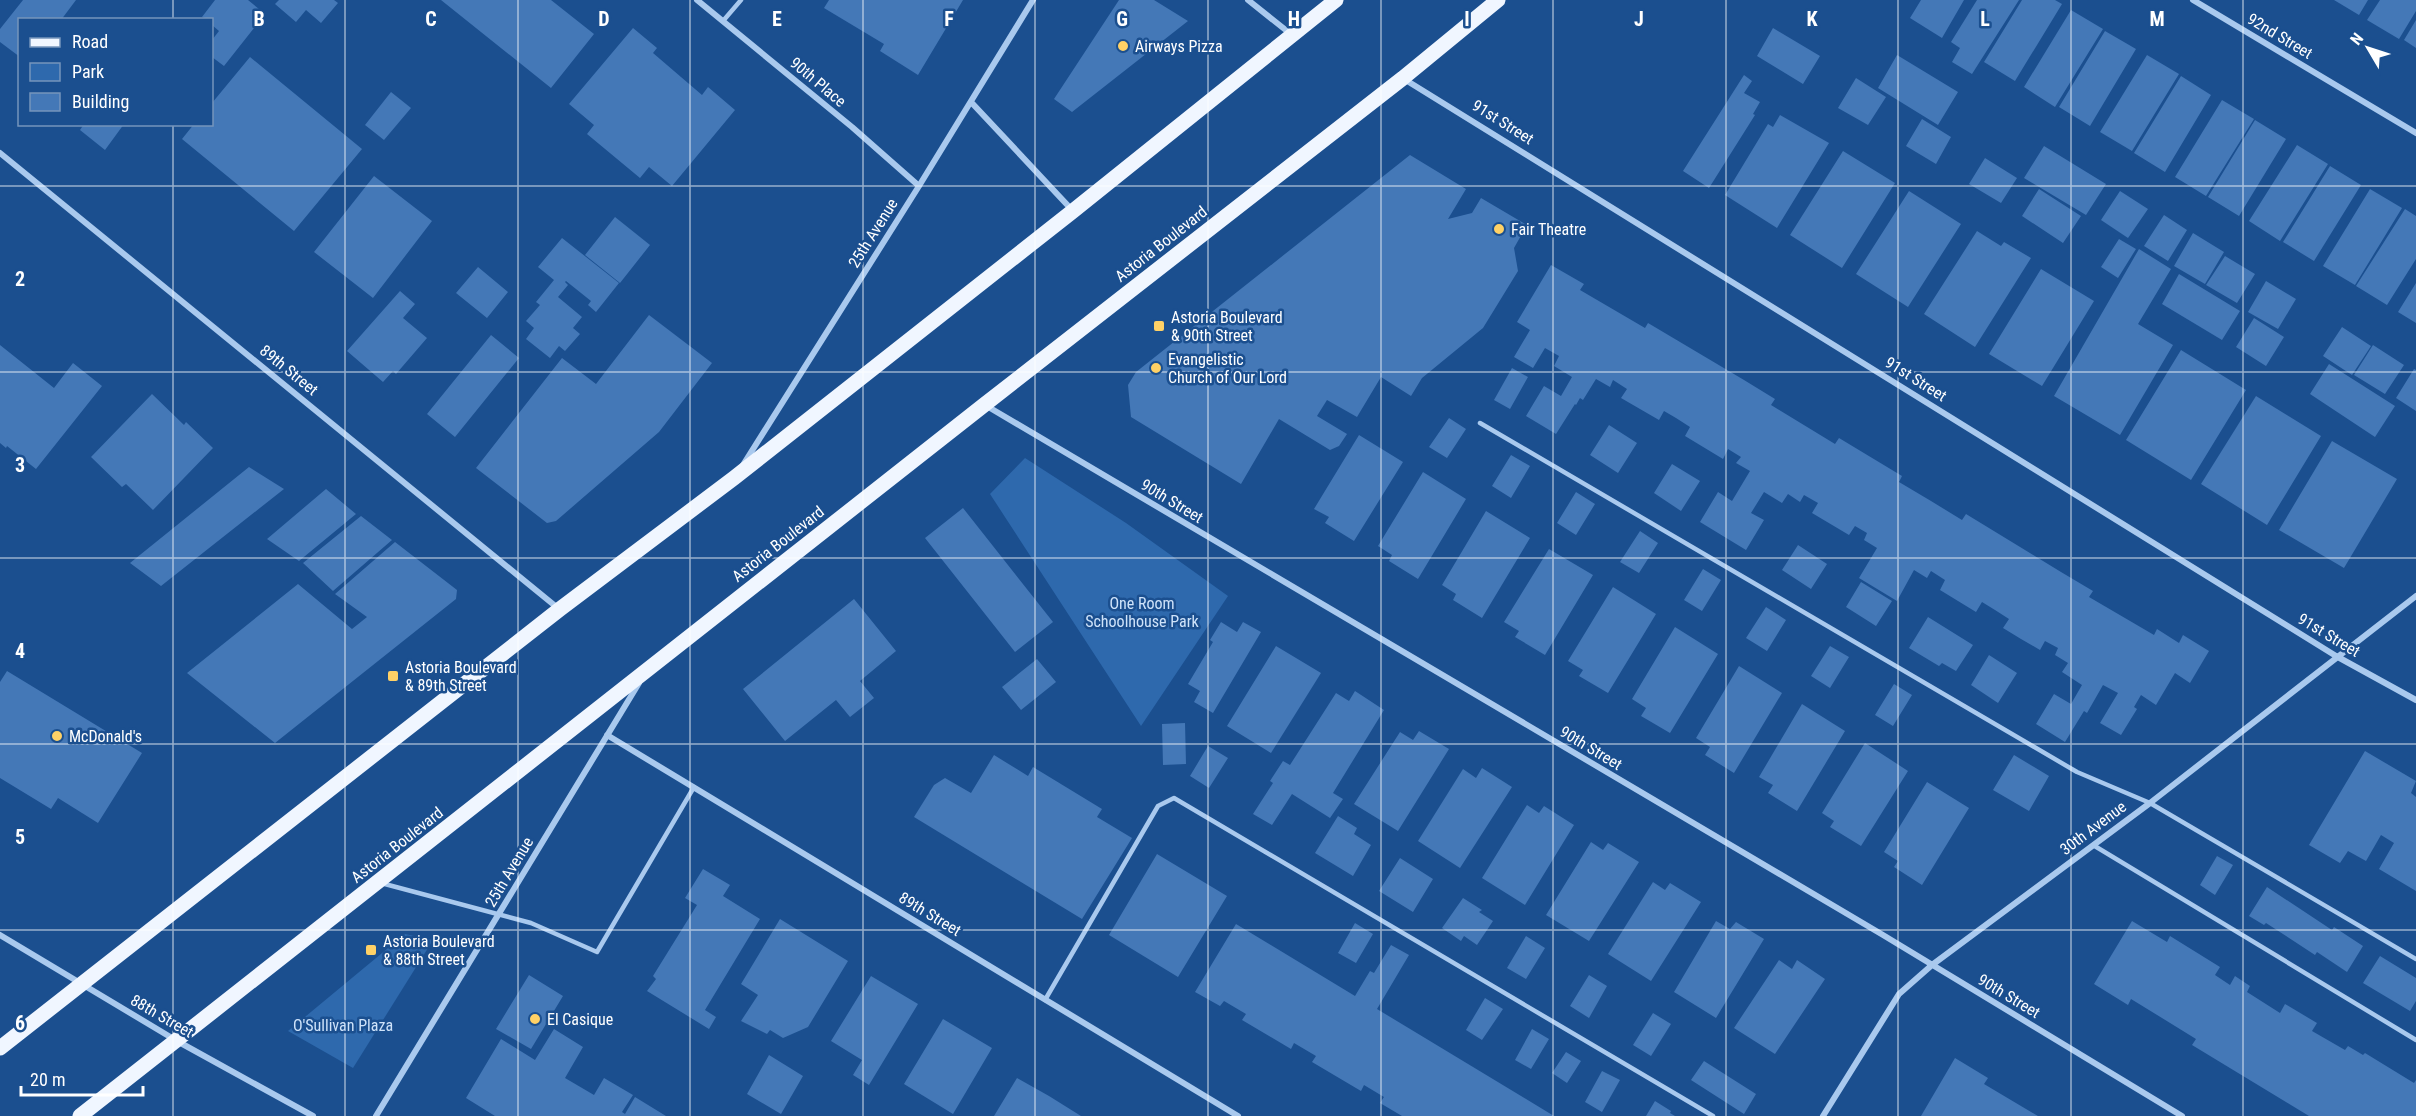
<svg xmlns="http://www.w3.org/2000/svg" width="2416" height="1116" font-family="'Roboto Condensed',sans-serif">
  <rect width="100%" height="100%" fill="#1b4f8f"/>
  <path fill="#2e69ad" d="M1025 458 1126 523 1228 596 1141 726 990 494Z
    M405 934 433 940 353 1068 288 1031Z"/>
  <path fill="#4478b7" d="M23 0H76L61 20H20V57L0 42V29Z
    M215 0H248L265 14 224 66 212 57V40L219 31 212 25V20L202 17Z
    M279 0H334L338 3 321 23 306 10 296 22 275 4Z
    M441 0H551L594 34 551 88Z
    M829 0H963L918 75 880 51 884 44 824 8Z
    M1119 0H1154L1188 21 1072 112 1054 99Z
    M1921 0H1964L1942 38 1910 18Z
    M1977 0H2019L1972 74 1952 62 1960 48 1951 42Z
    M2022 0H2055L2062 4 2015 81 1984 62Z
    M2334 0H2368L2359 15Z
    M2380 0H2416V11L2399 39 2367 20Z
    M2071 10 2103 29 2055 107 2024 87Z
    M2416 20V48L2404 40Z
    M633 28 657 48 653 53 702 95 708 87 735 110 672 186 649 167 640 178 587 134 594 125 569 104Z
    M1773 28 1820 56 1803 84 1757 56Z
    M2105 31 2136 49 2090 126 2059 107Z
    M1897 55 1958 92 1938 125 1878 88Z
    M2147 55 2179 74 2132 151 2100 132Z
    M250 57 362 149 294 231 182 139 194 124H212V103Z
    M1744 75 1752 81 1744 93 1760 102 1753 114 1755 115 1709 188 1683 171Z
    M2181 76 2211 95 2165 172 2134 153Z
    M1856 78 1886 97 1868 125 1838 108Z
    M391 92 411 108 384 140 365 125Z
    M2222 100 2254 119 2206 196 2175 177Z
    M1780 115 1829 143 1777 228 1725 195 1768 124 1773 127Z
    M1922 119 1951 137 1936 164 1906 146Z
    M2255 120 2286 139 2239 216 2208 197Z
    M84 124H124L105 150 80 130Z
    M2297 145 2328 164 2280 241 2249 221Z
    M2044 146 2106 184 2086 215 2024 178Z
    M1843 151 1895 183 1842 268 1790 235Z
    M1410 155 1466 189 1448 219 1472 213 1481 198 1527 225 1514 248 1518 271 1483 328 1422 378 1411 396 1381 377 1357 417 1327 400 1317 416 1347 434 1339 446 1330 450 1279 419 1241 484 1131 417 1128 385 1136 372Z
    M1985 158 2017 178 2001 203 1969 184Z
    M2330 166 2361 185 2314 261 2283 242Z
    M374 176 432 221 373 298 314 252Z
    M2039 189 2081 216 2063 243 2022 216Z
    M2370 189 2402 208 2355 285 2323 266Z
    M1909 191 1961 224 1908 307 1856 274Z
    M2120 191 2148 209 2128 238 2101 220Z
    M2405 209 2416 216V259L2387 305 2356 286Z
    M2164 215 2187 230 2168 261 2144 246Z
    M615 217 650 245 620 283 585 255Z
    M1977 231 2001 246 2004 242 2031 258 1975 347 1924 314Z
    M2193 233 2224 252 2205 284 2174 266Z
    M562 238 619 283 596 312 588 305 591 301 566 281 565 282 568 285 558 297 582 317 573 328 580 334 565 351 559 346 550 358 526 339 534 328 526 321 540 305 536 302 554 280 538 267Z
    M2119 239 2136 249 2118 278 2101 267Z
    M2139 249 2171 269 2138 324 2173 345 2120 435 2054 396Z
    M2225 256 2255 274 2237 303 2206 285Z
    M1551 265 1584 284 1580 290 1645 328 1648 323 1744 380 1775 399 1771 405 1835 444 1839 438 1902 476 1899 482 1931 501 1962 520 1966 514 2061 572 2093 591 2089 597 2154 635 2157 629 2179 643 2183 635 2209 651 2190 683 2175 673 2156 705 2141 695 2134 707 2137 709 2121 735 2100 723 2118 693 2103 685 2087 713 2084 711 2065 742 2036 724 2054 694 2071 704 2082 685 2062 672 2068 663 2055 655 2058 648 2045 641 2040 650 2021 639 2003 628 2009 619 1995 610 1982 602 1976 612 1940 590 1945 580 1931 571 1927 578 1914 570 1897 601 1859 578 1877 548 1864 540 1867 533 1855 526 1849 535 1812 513 1818 503 1804 495 1800 502 1788 494 1782 503 1764 492 1751 513 1764 520 1746 550 1700 522 1718 492 1732 501 1750 471 1736 463 1741 457 1728 449 1723 459 1685 436 1690 427 1676 418 1664 411 1659 420 1621 398 1627 389 1613 380 1610 387 1596 379 1583 400 1580 398 1576 405 1575 404 1556 434 1526 416 1544 386 1561 396 1572 377 1554 366 1559 356 1545 348 1533 368 1514 357 1530 330 1517 322Z
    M478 267 508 292 487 318 456 293Z
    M2041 269 2094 301 2042 386 1989 354Z
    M2179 274 2240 311 2222 340 2162 304Z
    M2266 281 2296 299 2278 329 2248 312Z
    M2416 283V323L2398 312Z
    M400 291 415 304 403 318 427 338 396 374 393 371 383 382 347 351Z
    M649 315 712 363 659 432 556 521 547 523 476 468 562 358 596 384Z
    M2254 318 2284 337 2266 366 2236 347Z
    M2342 327 2371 346 2352 375 2323 356Z
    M491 335 519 358 455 437 427 414Z
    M0 345 54 388 73 363 102 386 36 469 7 446 6 448 0 443Z
    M2373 345 2404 365 2385 394 2354 375Z
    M2181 350 2246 390 2191 480 2126 440Z
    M2329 364 2395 406 2375 437 2310 394Z
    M1512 368 1528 377 1510 409 1494 400Z
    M2414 369 2416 370V411L2396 398Z
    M152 394 184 425 186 422 213 448 153 510 126 484 122 487 91 457Z
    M2256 396 2321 436 2267 525 2201 484Z
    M1449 418 1466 429 1447 458 1429 447Z
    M1609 425 1637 443 1618 473 1590 455Z
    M1359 435 1403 462 1354 541 1325 523 1329 517 1314 509Z
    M2332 441 2397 479 2344 568 2279 530Z
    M1511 455 1530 466 1511 498 1492 486Z
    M1672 464 1700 481 1681 511 1654 493Z
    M249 467 284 489 161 586 130 563Z
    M1423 472 1466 499 1418 579 1389 561 1392 555 1378 546Z
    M326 489 356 514 299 561 267 539Z
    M1576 492 1595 504 1576 535 1557 523Z
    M963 508 1053 622 1015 652 925 538Z
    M1486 511 1530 538 1482 618 1453 600 1456 594 1442 585Z
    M361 516 392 540 333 591 303 563Z
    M1640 531 1658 543 1639 573 1620 562Z
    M395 542 457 590 456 599 275 743 187 673 298 584 352 629 367 617 335 594Z
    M1798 545 1827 564 1811 589 1782 570Z
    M1549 549 1593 575 1545 655 1515 637 1519 631 1504 622Z
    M1703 569 1721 580 1702 611 1684 600Z
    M1861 582 1892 601 1876 626 1846 607Z
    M1613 587 1656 614 1608 693 1579 676 1583 670 1568 661Z
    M854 599 896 651 860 681 874 698 850 717 836 700 785 741 743 689Z
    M1766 607 1786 620 1767 651 1746 638Z
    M1928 617 1973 645 1956 671 1942 663 1939 666 1909 648Z
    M1221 622 1237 632 1243 622 1261 632 1213 713 1194 702 1200 691 1188 684 1213 642 1210 640Z
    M1675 627 1718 654 1670 733 1641 716 1646 708 1632 699Z
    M1276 646 1321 673 1271 753 1227 726Z
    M1830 646 1849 657 1830 688 1811 676Z
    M1989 655 2017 673 1998 703 1971 685Z
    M1037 659 1056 682 1021 710 1002 687Z
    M1739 666 1782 693 1734 773 1705 755 1710 747 1696 738Z
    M7 671 142 753 98 823 58 798 51 809 0 778V682Z
    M1894 684 1912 695 1893 726 1875 715Z
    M1355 691 1384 710 1333 793 1343 799 1330 818 1292 794 1272 825 1253 814 1273 783 1270 781 1283 761 1290 765 1336 693 1349 701Z
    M1802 704 1845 731 1797 811 1768 793 1773 785 1759 777Z
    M1185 723 1186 764 1163 765 1162 724Z
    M1419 731 1449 749 1398 831 1354 804 1400 732 1413 740Z
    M1865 743 1908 771 1861 846 1830 827 1834 821 1822 813Z
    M1208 746 1228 758 1209 788 1190 776Z
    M2365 751 2416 781 2411 793 2416 797V891L2379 869 2394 843 2381 835 2366 861 2348 851 2340 863 2309 845Z
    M994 755 1028 776 1033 767 1102 809 1097 817 1132 838 1082 919 914 817 934 785 945 778 971 793Z
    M2014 755 2049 776 2029 811 1993 790Z
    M1482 768 1512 787 1460 868 1418 841 1463 769 1476 778Z
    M1927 782 1969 808 1922 885 1894 867 1898 861 1884 852Z
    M1527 805 1539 813 1544 806 1574 825 1525 905 1482 878Z
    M1338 816 1357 828 1354 834 1371 845 1353 876 1315 853Z
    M1591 842 1603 850 1608 843 1639 862 1589 941 1546 915Z
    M1157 854 1227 896 1178 977 1109 935Z
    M2217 856 2233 865 2215 895 2200 885Z
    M1400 858 1433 879 1413 912 1379 891Z
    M703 869 730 885 723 896 760 919 705 1010 716 1017 709 1029 647 991 656 979 653 976 697 905 685 898Z
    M1653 882 1665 890 1670 883 1701 902 1651 981 1608 954Z
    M2267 887 2332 930 2334 927 2363 946 2347 972 2317 952 2315 955 2266 923 2264 925 2249 916Z
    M1463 898 1482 910 1479 912 1493 921 1477 945 1464 936 1461 941 1442 928Z
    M780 919 848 961 808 1027 783 1038 770 1030 767 1034 741 1021 758 995 741 984Z
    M1716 921 1730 929 1736 922 1764 939 1716 1018 1674 992Z
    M2132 921 2167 942 2170 936 2220 967 2215 975 2230 985 2235 976 2250 986 2247 992 2280 1013 2285 1004 2317 1023 2312 1031 2345 1050 2348 1046 2363 1055 2365 1053 2414 1083 2416 1080V1116H2309L2192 1045 2196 1039 2162 1018 2131 999 2128 1005 2094 984Z
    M1355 923 1373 934 1356 963 1338 953Z
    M1236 924 1355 996 1370 971 1374 973 1391 945 1409 955 1377 1009 1554 1116H1402L1380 1103 1384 1097 1364 1085 1361 1091 1312 1062 1316 1056 1294 1043 1291 1049 1242 1020 1246 1014 1224 1001 1220 1006 1195 992Z
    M1526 936 1545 948 1526 979 1507 968Z
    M2380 956 2416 978V1001L2410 1011 2363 983Z
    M1779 960 1792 969 1797 960 1825 979 1775 1054 1734 1028Z
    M529 975 563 996 531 1049 496 1029Z
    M1589 975 1607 986 1589 1018 1570 1006Z
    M871 976 918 1004 869 1085 853 1075 862 1060 831 1041Z
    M1485 998 1503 1009 1482 1040 1466 1030Z
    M1653 1013 1671 1024 1651 1056 1633 1045Z
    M943 1019 992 1048 953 1114 904 1084Z
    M554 1029 583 1047 565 1078 594 1095 604 1078 633 1095 622 1112 625 1114 635 1097 666 1116H495L466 1098 501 1039 535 1060Z
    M1532 1029 1549 1039 1531 1069 1515 1060Z
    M1566 1052 1581 1061 1567 1083 1552 1073Z
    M769 1055 803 1076 781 1114 747 1094Z
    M1955 1058 1988 1078 1984 1084 2038 1116H1921Z
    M1704 1061 1756 1094 1744 1114 1691 1080Z
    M1602 1071 1620 1080 1602 1112 1585 1102Z
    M1017 1078 1049 1096 1081 1116H994Z
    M1655 1101 1671 1111 1670 1113 1675 1116H1646Z"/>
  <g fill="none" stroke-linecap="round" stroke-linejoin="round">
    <path stroke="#a9c9ee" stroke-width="4.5" d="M723 21 741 0
      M1480 423 2077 772 2150 803 2416 959
      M2093 845 2416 1040
      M381 883 531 923 597 952 694 787
      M1045 1000 1158 806 1174 798 1713 1116"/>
    <path stroke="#a9c9ee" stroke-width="6" d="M697 0 852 127 919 186
      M1248 0 1292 35
      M2193 0 2416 133
      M1404 79 2336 656 2416 700
      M971 102 1073 211
      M0 153 559 609
      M985 405 1883 935 2182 1116
      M743 465 919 186 1033 0
      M607 735 1238 1116
      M0 935 177 1041 313 1116
      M376 1116 639 683
      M1823 1116 1899 994 1932 965 2150 803 2416 596"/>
    <path stroke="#f0f6ff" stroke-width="15" d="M0 1048 560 609 734 478 1073 211 1336 0
      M80 1116 984 405 1403 78 1498 0"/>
  </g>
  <path fill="none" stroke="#fff" stroke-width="1.5" stroke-opacity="0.55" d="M173 0V20M345 0V1116M518 0V1116M690 0V1116M863 0V1116M1035 0V1116M1208 0V1116M1381 0V1116M1553 0V1116M1726 0V1116M1898 0V1116M2071 0V1116M2243 0V1116M173 124V1116M0 186H2416M0 372H2416M0 558H2416M0 744H2416M0 930H2416"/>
  <g fill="#ffd166" stroke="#1b4f8f" stroke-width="2">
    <circle cx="1123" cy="46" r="6"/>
    <circle cx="1499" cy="229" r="6"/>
    <rect x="1153" y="320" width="12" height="12" rx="3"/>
    <circle cx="1156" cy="368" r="6"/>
    <rect x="387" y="670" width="12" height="12" rx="3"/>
    <circle cx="57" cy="736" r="6"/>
    <rect x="365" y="944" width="12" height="12" rx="3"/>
    <circle cx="535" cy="1019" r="6"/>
  </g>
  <g text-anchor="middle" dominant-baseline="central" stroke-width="5" stroke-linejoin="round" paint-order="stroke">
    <g font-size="16" fill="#fff" stroke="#1b4f8f">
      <text transform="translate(2280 36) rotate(31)">92nd Street</text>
      <text transform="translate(818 82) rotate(40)">90th Place</text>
      <text transform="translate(1503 122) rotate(32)">91st Street</text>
      <text transform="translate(873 233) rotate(-58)">25th Avenue</text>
      <text transform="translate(1161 244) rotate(-38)">Astoria Boulevard</text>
      <text transform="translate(289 370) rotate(39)">89th Street</text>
      <text transform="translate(1916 379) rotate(32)">91st Street</text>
      <text transform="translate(1172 501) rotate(31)">90th Street</text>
      <text transform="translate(778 544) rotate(-38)">Astoria Boulevard</text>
      <text transform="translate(2329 635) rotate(31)">91st Street</text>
      <text transform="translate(1591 748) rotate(31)">90th Street</text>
      <text transform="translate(2093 828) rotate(-37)">30th Avenue</text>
      <text transform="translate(397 845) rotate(-38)">Astoria Boulevard</text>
      <text transform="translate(509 872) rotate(-59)">25th Avenue</text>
      <text transform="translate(930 914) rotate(31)">89th Street</text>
      <text transform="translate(2009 996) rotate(31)">90th Street</text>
      <text transform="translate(162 1016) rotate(30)">88th Street</text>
    </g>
    <g font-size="16" fill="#fff" stroke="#1b4f8f" text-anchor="start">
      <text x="1135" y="46">Airways Pizza</text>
      <text x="1511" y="229">Fair Theatre</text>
      <text x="1171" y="317">Astoria Boulevard<tspan x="1171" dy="18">&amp; 90th Street</tspan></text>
      <text x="1168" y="359">Evangelistic<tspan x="1168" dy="18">Church of Our Lord</tspan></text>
      <text x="405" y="667">Astoria Boulevard<tspan x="405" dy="18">&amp; 89th Street</tspan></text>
      <text x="69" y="736">McDonald's</text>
      <text x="383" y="941">Astoria Boulevard<tspan x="383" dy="18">&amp; 88th Street</tspan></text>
      <text x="547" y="1019">El Casique</text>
    </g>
    <g font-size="16" fill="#cfe3fa" stroke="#1b4f8f">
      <text x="1142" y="603">One Room<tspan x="1142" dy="18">Schoolhouse Park</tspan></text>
      <text x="343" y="1025">O'Sullivan Plaza</text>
    </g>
  </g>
  <g font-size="20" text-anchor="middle" font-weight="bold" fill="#fff" stroke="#1b4f8f" stroke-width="5" stroke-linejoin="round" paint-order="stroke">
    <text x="259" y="26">B</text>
    <text x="431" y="26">C</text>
    <text x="604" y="26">D</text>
    <text x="777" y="26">E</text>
    <text x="949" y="26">F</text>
    <text x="1122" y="26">G</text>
    <text x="1294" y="26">H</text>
    <text x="1467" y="26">I</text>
    <text x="1639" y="26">J</text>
    <text x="1812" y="26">K</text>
    <text x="1985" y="26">L</text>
    <text x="2157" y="26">M</text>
    <text x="20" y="286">2</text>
    <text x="20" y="472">3</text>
    <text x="20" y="658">4</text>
    <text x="20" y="844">5</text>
    <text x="20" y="1030">6</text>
  </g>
  <rect x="18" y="18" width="195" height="108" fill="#1b4f8f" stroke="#7695bc" stroke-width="1.5"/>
  <rect x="30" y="38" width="30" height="9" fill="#f0f6ff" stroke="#7695bc" stroke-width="1.5"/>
  <text x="72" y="48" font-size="18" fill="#ffffff">Road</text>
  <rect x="30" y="63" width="30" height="18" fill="#2e69ad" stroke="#7695bc" stroke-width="1.5"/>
  <text x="72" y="78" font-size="18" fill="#ffffff">Park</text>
  <rect x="30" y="93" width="30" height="18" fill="#4478b7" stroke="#7695bc" stroke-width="1.5"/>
  <text x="72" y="108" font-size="18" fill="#ffffff">Building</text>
  <g transform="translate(2368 48) rotate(309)" stroke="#1b4f8f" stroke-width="4.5" paint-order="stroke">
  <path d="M0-4.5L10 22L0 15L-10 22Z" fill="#ffffff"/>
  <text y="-9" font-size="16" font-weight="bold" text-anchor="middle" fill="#ffffff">N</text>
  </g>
  <path d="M21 1086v9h122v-9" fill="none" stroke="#ffffff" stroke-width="3"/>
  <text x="30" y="1086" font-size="18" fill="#ffffff" stroke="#1b4f8f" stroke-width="4.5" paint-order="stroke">20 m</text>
</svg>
